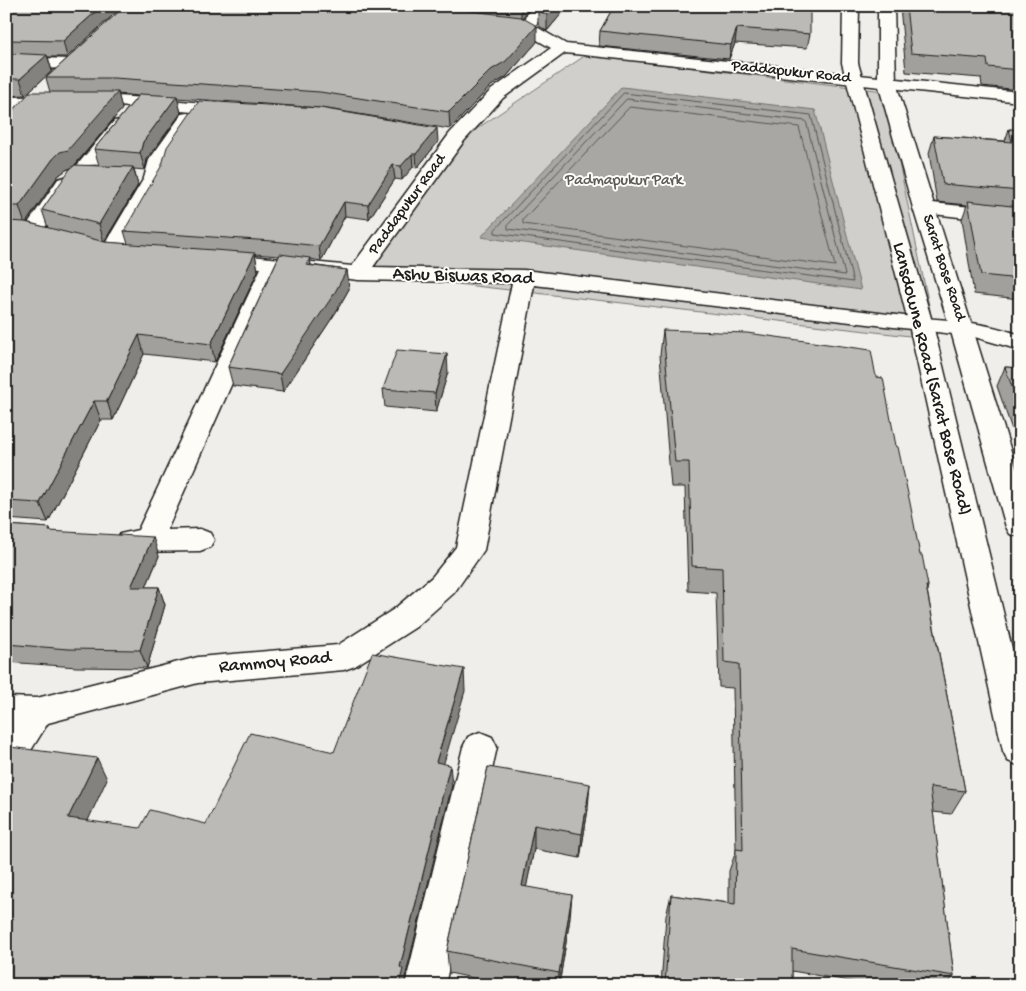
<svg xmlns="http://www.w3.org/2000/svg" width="1026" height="991" font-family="'Gochi Hand',sans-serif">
  <rect width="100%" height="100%" fill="#f0eeea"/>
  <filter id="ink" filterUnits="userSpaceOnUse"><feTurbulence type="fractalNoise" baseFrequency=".02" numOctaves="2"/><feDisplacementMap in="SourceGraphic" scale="10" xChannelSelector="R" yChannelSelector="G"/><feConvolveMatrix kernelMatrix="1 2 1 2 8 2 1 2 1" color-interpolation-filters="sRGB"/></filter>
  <g filter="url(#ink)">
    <path fill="#d0cfcc" stroke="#767674" d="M586 55 884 91 936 339 361 273 469 134Z"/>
    <path fill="#a8a7a3" stroke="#706f6d" d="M622 87 815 110 861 290 481 237Z"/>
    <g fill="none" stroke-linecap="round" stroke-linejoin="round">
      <path stroke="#545452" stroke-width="1" d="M624 93 811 115 853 282 495 233V230Z
        M627 99 806 121 845 275 508 229V225Z
        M630 107 799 127 835 266 523 224V220Z"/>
      <defs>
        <path id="street" d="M533 6H548L535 26 566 44 1020 92V102L565 53 503 98 464 141 373 267 524 270 921 318C954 320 988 323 1020 335V350L971 336 534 285 484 550 454 593 416 627 355 666 344 670 198 683 48 723 18 771 6 775V731L10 725H6V697L37 698 198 657 338 645 394 609 432 577 456 547 512 283 358 280 282 270 167 530 200 529 210 533 214 540 210 547 200 551 130 552 120 548 116 541 120 534 138 530 261 268 212 264 209 259 212 254 220 253 352 266 450 133 491 90 551 48 520 30 518 27Z
          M6 57 72 59 78 60 80 64 78 68 72 69 6 67Z
          M118 96 230 105 236 106 239 110 236 114 230 115 118 106 6 107V97Z
          M188 113 194 114 197 118 169 160 164 178 122 252 119 257 111 258 103 257 100 252 144 178 149 160 182 114Z
          M120 120 126 121 129 125 126 129 87 178 80 180 73 178 70 174 73 170 114 121Z
          M65 177 72 179 75 183 42 232 39 236 32 238 25 236 22 232 58 179Z
          M923 202 1020 212V224L916 212 913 208 916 204Z
          M480 732 492 737 497 747 445 985H405L463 747 468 737Z"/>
        <path id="secondary" d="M843 6H859L858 63 933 325 1020 681V766L1008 761 1003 751 909 325 842 63Z
          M878 6H894L896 83 1020 480V537L1010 534 1006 527 950 328 913 208 878 83Z"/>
      </defs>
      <use href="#street" stroke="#1c1c1c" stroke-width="3"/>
      <use href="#secondary" stroke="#1c1c1c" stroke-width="3"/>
      <use href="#street" fill="#fdfcf7" fill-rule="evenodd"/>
      <use href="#secondary" fill="#fdfcf7" fill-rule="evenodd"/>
    </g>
    <path fill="#a1a09d" stroke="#1c1c1c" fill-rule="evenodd" d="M6 6H123L67 57H48L52 71 25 95 6 96Z
      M125 6H531L522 18 537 42 506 77 491 86 450 129 322 108 177 98 181 113 147 159 145 170 134 169 138 185 104 242 128 244 124 231 438 142 417 168 413 167 402 180 395 179 369 219 345 216 321 261 310 259 311 265 347 270 349 289 336 312 283 392 233 386 228 367 279 256 255 254 258 271 215 362 144 354 113 420H101L48 522 6 519V116L50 92 46 78ZM118 94 138 96 94 149 99 165 74 166 122 109ZM72 168 42 210 48 228 26 222 58 176 66 170Z
      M540 6H568L547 31 538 25V10Z
      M614 6 810 34 807 48 735 43 729 59 599 46 600 31Z
      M900 6H1015L1020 22V90L982 86 981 78 906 72Z
      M1009 129 1020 130V299L974 294 962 219 967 205 937 202 929 153 934 136 1005 141Z
      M663 330 876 377 896 446 920 555 928 586 927 590 965 791 951 814 933 812 954 976 947 985H872L792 971V985H661L666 916 671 895 729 903V871L736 851 733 688 719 687 716 593 688 591 685 487H671L660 355Z
      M1005 367 1020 368V453L997 386Z
      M448 372 436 412 385 407 383 389Z
      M6 525 50 528 51 531 159 556 146 587H159L165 605 147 668 77 667 6 662Z
      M488 767 588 809 580 858 534 849 526 887 570 918 559 985H507L449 973 447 951Z"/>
    <path fill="#83827f" stroke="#1c1c1c" d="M102 6H123L67 57 63 41Z
      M521 6H531L521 20Z
      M555 6H568L547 31V15Z
      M537 26V42L506 77 491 86 450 129 449 112 491 70Z
      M737 28 735 43 729 59 731 45Z
      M47 55 52 71 25 95 20 79Z
      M118 92 122 109 73 167 66 170 58 176 25 224 19 206 53 159Z
      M6 96 10 109 6 114Z
      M177 96 181 113 147 159 145 170 140 153 143 142Z
      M437 128 438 142 417 168 416 154Z
      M412 154 413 167 402 180 401 166Z
      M393 165 395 179 369 219 368 205Z
      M133 167 138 185 104 242 99 224Z
      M344 202 345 216 321 261 319 246Z
      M255 253 258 271 215 362 211 344Z
      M310 258 312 276 306 265Z
      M347 270 349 289 336 312 283 392 280 374Z
      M139 335 144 354 113 420 107 401Z
      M447 354 448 372 436 412 435 393Z
      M94 401 101 420 48 522 40 503Z
      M153 537 159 556 138 606 131 587Z
      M159 587 165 605 147 668 140 650Z
      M464 669 465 691 438 783 436 762Z
      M97 758 107 779 80 838 68 818Z
      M450 765 452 785 405 978 406 985H399L400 967Z
      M590 784 588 809 580 858 582 834Z
      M534 825V849L522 909V886Z
      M572 895 570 918 559 985H558L559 973Z"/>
    <path fill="#bbbab6" stroke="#1c1c1c" d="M6 6H102L63 41 6 40Z
      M125 6H430L521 17 537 26 506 61 491 70 449 112 320 92 114 78H46Z
      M540 6H555L547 15 538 10Z
      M614 6H810V34L737 28 731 45 600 31Z
      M906 6H1015L1020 22V70L988 67 987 59 911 53Z
      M6 53 47 55 20 79H6Z
      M30 92H118L68 150 60 152 53 159 19 206H6V116H8Z
      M140 94 177 96 143 142 140 153 94 149Z
      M199 101 320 108 437 128 416 154H412L401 166 393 165 368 205 344 202 319 246 272 241 124 231 162 165 167 147Z
      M1009 129 1020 130V191L943 184 934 136 1012 142Z
      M75 165 133 167 99 224 42 210 70 169Z
      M968 201 1020 207V279L981 275Z
      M6 221 25 222 105 242 255 253 211 344 139 335 107 401H94L40 503 6 501Z
      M280 254 310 258 306 265 347 270 334 294 280 374 228 367Z
      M663 330 747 333 871 350 876 377 883 378 896 446 898 447 910 503 920 555H922L928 586H926L965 791 930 787 954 976 792 949V985H665L671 895 735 904 736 849 743 850 739 664 724 662 722 568 692 566 689 462H675Z
      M397 350 447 354 435 393 383 389Z
      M1005 367 1020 368V409Z
      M6 525 50 528 49 531 153 537 131 587H159L140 650 68 649 6 644Z
      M372 653 464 669 436 762 450 765 400 967 403 969 399 985H6V752L10 747 97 758 68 818 140 828 150 810 206 824 250 733 334 752Z
      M488 767 590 784 582 834 534 825 522 886 572 895 559 973 447 951Z"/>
  </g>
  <g text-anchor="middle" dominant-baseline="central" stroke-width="4" stroke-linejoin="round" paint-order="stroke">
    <g font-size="16" fill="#1c1c1c" stroke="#fdfcf7">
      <text transform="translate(791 73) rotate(6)">Paddapukur Road</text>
      <text transform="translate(408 205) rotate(-54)">Paddapukur Road</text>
      <text transform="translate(943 268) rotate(72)">Sarat Bose Road</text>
    </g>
    <g font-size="16" fill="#5b5b5a" stroke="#fdfcf7">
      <text x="624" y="181">Padmapukur Park</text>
    </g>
    <g font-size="19" fill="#1c1c1c" stroke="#fdfcf7">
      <text transform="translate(463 277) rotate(2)">Ashu Biswas Road</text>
      <text transform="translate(931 379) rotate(76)">Lansdowne Road (Sarat Bose Road)</text>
      <text transform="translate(275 663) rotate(-5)">Rammoy Road</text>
    </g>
  </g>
  <rect width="1026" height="991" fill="none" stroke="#fdfcf7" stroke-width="25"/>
  <rect x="12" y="12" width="1001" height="966" fill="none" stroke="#1c1c1c" stroke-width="2" filter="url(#ink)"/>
</svg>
